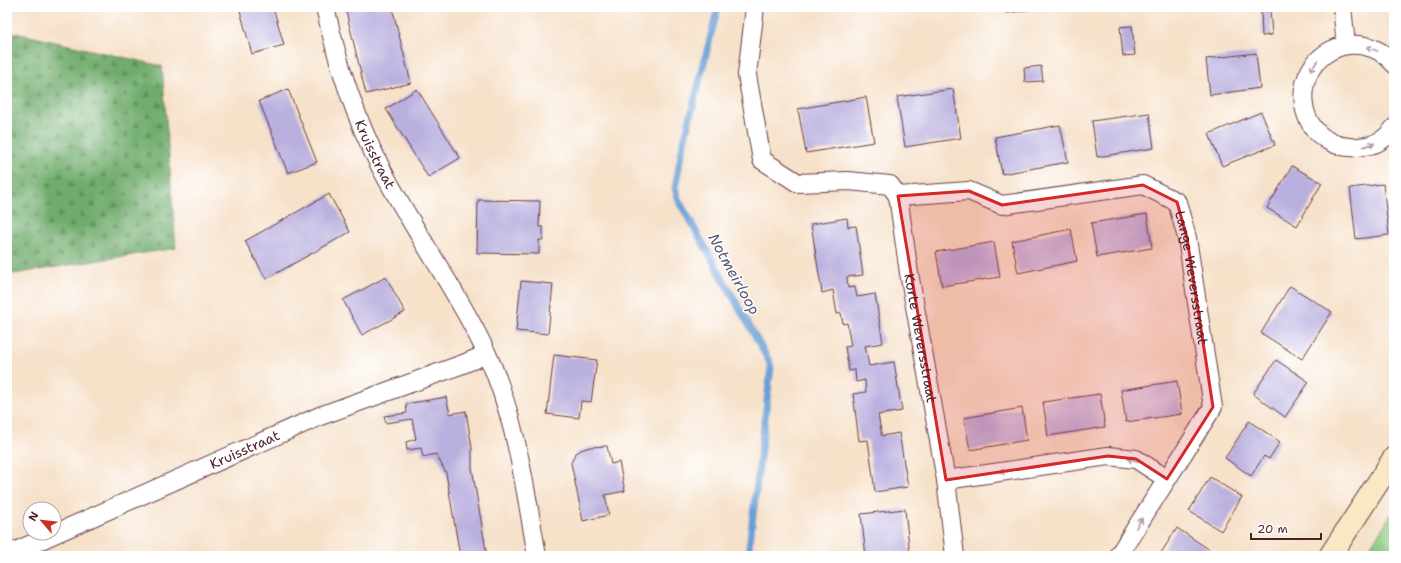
<svg xmlns="http://www.w3.org/2000/svg" width="1401" height="563" font-family="'Shantell Sans',sans-serif">
  <defs>
    <pattern id="forest-firs" width="22" height="20" patternUnits="userSpaceOnUse"><rect width="22" height="20" fill="#70ac6c"/><path d="M5 1l3.5 6h-7zM16 11l3.5 6h-7z" fill="#5e8b59"/></pattern>
  </defs>
  <rect width="100%" height="100%" fill="#fff"/>
  <filter id="ink" filterUnits="userSpaceOnUse"><feTurbulence type="fractalNoise" baseFrequency=".025" numOctaves="2"/><feDisplacementMap in="SourceGraphic" scale="8" xChannelSelector="R" yChannelSelector="G"/><feConvolveMatrix kernelMatrix="1 2 1 2 8 2 1 2 1" color-interpolation-filters="sRGB"/></filter>
  <filter id="wash" filterUnits="userSpaceOnUse"><feTurbulence type="fractalNoise" baseFrequency=".012" numOctaves="4" result="noise"/><feDisplacementMap in="SourceGraphic" scale="16" xChannelSelector="R" yChannelSelector="G"/><feGaussianBlur stdDeviation="0.9" result="paint"/><feColorMatrix in="noise" values="0 0 0 0 0 0 0 0 0 0 0 0 0 0 0 0 0 1.4 0 .05"/><feComposite in="paint" operator="in"/></filter>
  <g filter="url(#wash)">
    <rect width="100%" height="100%" fill="#f6e1c9"/>
    <path fill="#8bc77d" stroke="#6a7354" d="M1394 510V556H1364Z"/>
    <path fill="url(#forest-firs)" stroke="#5d664c" d="M7 31 162 66 176 248 7 275Z"/>
    <g fill="none" stroke-linecap="round" stroke-linejoin="round">
      <path stroke="#699fd6" stroke-width="7" d="M718 7 682 150 675 188 679 201 769 361 771 368 748 556"/>
    </g>
    <g id="blocks">
      <path fill="#bab0df" d="M239 7H273L284 45 252 54Z
        M345 7H392L411 83 366 94Z
        M1005 7H1043V8L1006 13Z
        M1270 9 1272 35 1262 36 1261 10Z
        M1132 26 1135 55 1123 56 1120 27Z
        M1256 53 1260 88 1210 95 1206 59Z
        M1041 66 1043 81 1025 82 1024 68Z
        M288 89 317 162 288 173 259 101Z
        M417 89 460 158 428 177 386 109Z
        M953 89 961 138 905 147 897 97Z
        M866 97 874 142 806 153 798 109Z
        M1261 112 1275 145 1222 166 1209 134Z
        M1149 113 1154 148 1097 157 1092 121Z
        M1060 125 1068 162 1002 174 995 137Z
        M1292 166 1322 183 1297 226 1267 208Z
        M1383 184 1389 235 1356 239 1350 188Z
        M329 194 350 232 266 279 245 241Z
        M478 200 540 201 539 227H543V240H539V254L477 253Z
        M1147 214 1152 248 1097 257 1091 223Z
        M847 218 848 227 856 226 863 275 847 277 848 288 855 287 857 297 875 294 883 343 865 346 869 366 894 362 902 411 878 415 882 436 899 433 908 487 875 492 868 440 859 441 853 394 866 392 865 380 856 382 855 370 849 371 845 347 851 346 847 323 843 324 841 313 837 314 833 290 822 293 811 224Z
        M1071 229 1077 261 1018 273 1012 241Z
        M994 242 1000 277 942 286 936 252Z
        M386 277 405 312 362 335 343 300Z
        M521 281 553 284 548 334 516 331Z
        M1290 286 1332 312 1302 359 1261 333Z
        M554 355 597 360 591 402 581 401 579 418 547 414Z
        M1276 360 1309 382 1285 417 1253 394Z
        M1177 381 1182 414 1126 422 1121 390Z
        M1100 394 1105 427 1048 436 1043 402Z
        M446 397 450 414 466 411 472 448V468L487 556H460L446 473 436 454 423 457 421 448 407 450 406 442 416 439 412 419 386 423 384 416 407 413 406 404Z
        M1022 408 1027 440 970 450 964 418Z
        M1249 421 1280 442 1269 459 1264 456 1251 476 1225 458Z
        M607 446 611 464 619 462 625 491 605 495 609 515 583 521 571 463 575 454 581 450 590 447Z
        M1210 477 1242 497 1221 531 1189 511Z
        M905 509 910 556H866L861 514Z
        M1177 528 1210 550 1207 556H1159Z
        M635 553 636 556H623V555Z"/>
    </g>
  </g>
  <g filter="url(#ink)">
    <use href="#blocks" fill-opacity="0" stroke="#643c43" stroke-width="1"/>
    <g fill="none" stroke-linecap="round" stroke-linejoin="round">
      <defs>
        <g id="street">
          <path id="s1" d="M325 7C337 61 354 115 379 164 412 229 456 288 487 354 516 417 525 488 537 556"/>
          <path id="s2" d="M755 7 747 75 762 160 798 183 848 181 890 185 898 196 969 191 1002 205 1143 185 1177 202 1187 238 1213 407 1118 556"/>
          <path d="M1342 7 1346 45"/>
          <path d="M1394 64C1383 50 1365 43 1348 45 1333 47 1319 56 1311 69 1290 105 1314 150 1357 147 1367 146 1375 145 1383 139 1387 137 1391 132 1394 128"/>
          <path id="s3" d="M898 196 909 273 946 480"/>
          <path id="s4" d="M7 555 320 416 463 364 487 354"/>
          <path d="M955 556 946 480 1108 456 1136 459 1167 479"/>
        </g>
        <path id="secondary" d="M1330 556 1394 458"/>
      </defs>
      <use href="#street" stroke="#643c43" stroke-width="20"/>
      <use href="#secondary" stroke="#643c43" stroke-width="24"/>
      <use href="#street" stroke="#fff" stroke-width="18"/>
      <use href="#secondary" stroke="#f8e8c3" stroke-width="22"/>
    </g>
    <defs><path id="oneway-shaft" d="M-6 0H5M1.5-3L5.5 0L1.5 3" fill="none" stroke-width="1.6" stroke-linecap="round" stroke-linejoin="round"/></defs>
    <g stroke="#ae9aa0">
      <use href="#oneway-shaft" transform="translate(1372 49) rotate(-160)"/>
      <use href="#oneway-shaft" transform="translate(1314 66) rotate(124)"/>
      <use href="#oneway-shaft" transform="translate(1369 145) rotate(-16)"/>
      <use href="#oneway-shaft" transform="translate(1133 460) rotate(-165)"/>
      <use href="#oneway-shaft" transform="translate(1005 471) rotate(171)"/>
      <use href="#oneway-shaft" transform="translate(1139 523) rotate(-58)"/>
    </g>
  </g>
  <path fill="#d62828" fill-opacity="0.2" stroke="#d62828" stroke-width="3" stroke-linejoin="round" d="M1143 185 1177 202 1187 238 1213 407 1167 479 1136 459 1108 456 946 480 898 196 969 191 1002 205Z"/>
  <g text-anchor="middle" dominant-baseline="central" stroke-width="3" stroke-linejoin="round" paint-order="stroke">
    <g font-size="14" fill="#4a1f2b" stroke="#fff">
      <text stroke="none"><textPath href="#s1" startOffset="156">Kruisstraat</textPath></text>
      <text stroke="none"><textPath href="#s2" startOffset="668">Lange Weversstraat</textPath></text>
      <text stroke="none"><textPath href="#s3" startOffset="144">Korte Weversstraat</textPath></text>
      <text stroke="none"><textPath href="#s4" startOffset="260">Kruisstraat</textPath></text>
    </g>
    <g font-size="15" font-style="italic" fill="#585978" stroke="#fff">
      <text transform="translate(734 274) rotate(61)">Notmeirloop</text>
    </g>
  </g>
  <rect width="1401" height="563" fill="none" stroke="#fff" stroke-width="24"/>
  <g transform="translate(42 521) rotate(298)"><circle r="19" fill="#ffffff" stroke="#b7a5aa"/>
  <path d="M0-3L7 15L0 10L-7 15Z" fill="#c8321e"/>
  <text y="-6" font-size="11" font-weight="bold" text-anchor="middle" fill="#4a1f2b">N</text>
  </g>
  <path d="M1251 533v6h70v-6" fill="none" stroke="#4a1f2b" stroke-width="2"/>
  <text x="1257" y="533" font-size="12" fill="#4a1f2b" stroke="#ffffff" stroke-width="3" paint-order="stroke">20 m</text>
</svg>
